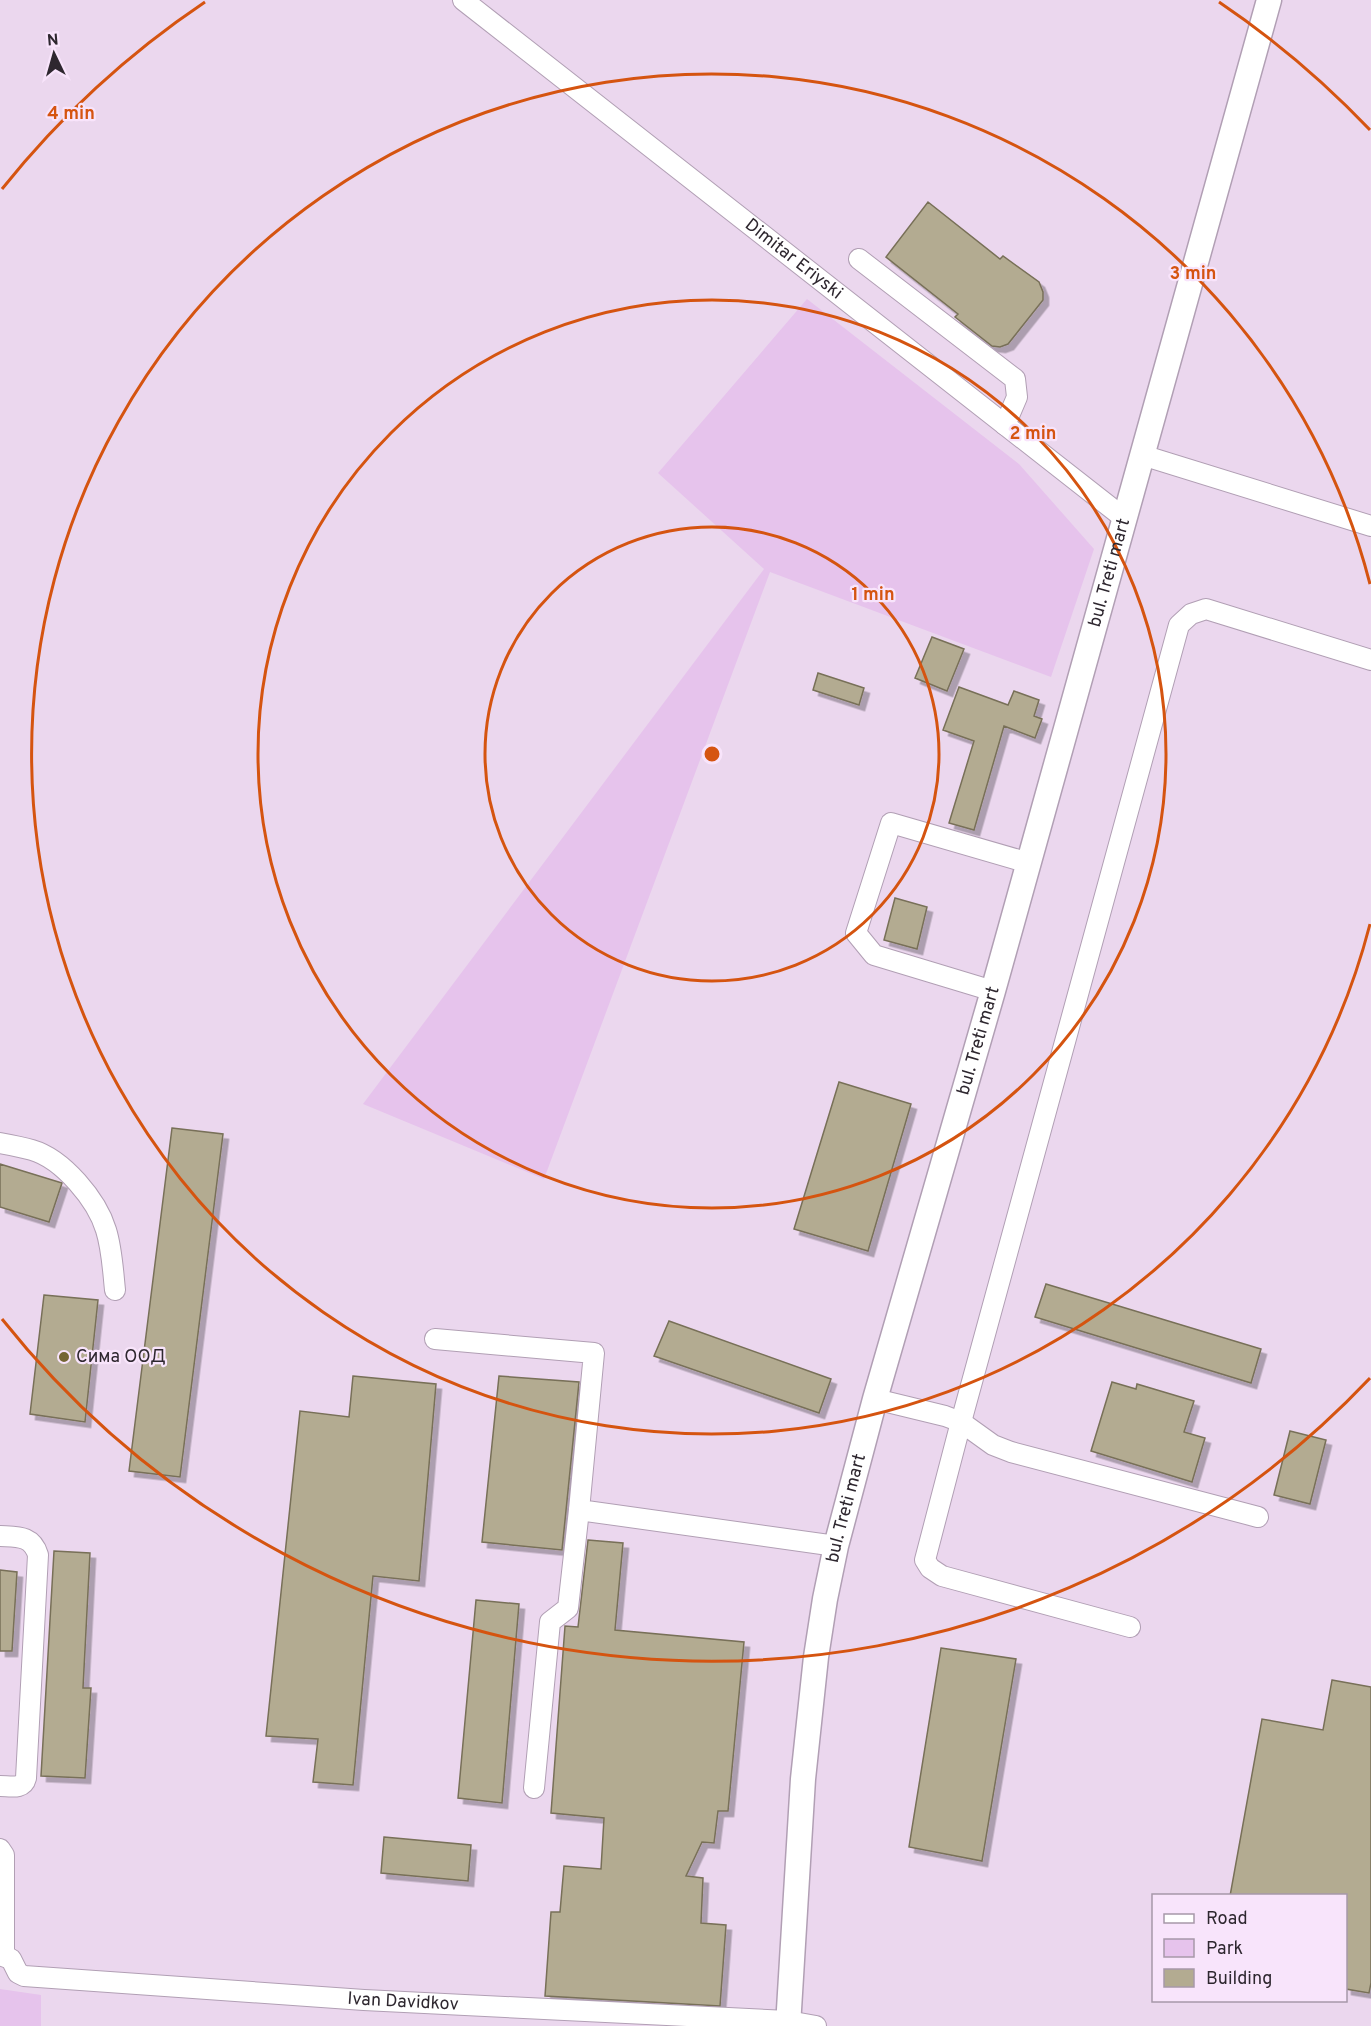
<svg xmlns="http://www.w3.org/2000/svg" width="1371" height="2026" font-family="Overpass,sans-serif">
  <defs>
    <filter id="shadow"><feDropShadow dx="5.5" dy="5.5" stdDeviation="0" flood-color="#0004"/></filter>
  </defs>
  <rect width="100%" height="100%" fill="#ebd7ee"/>
  <path fill="#e6c3ec" d="M807 299 1019 464 1094 549 1051 677 770 572 544 1179 363 1104 764 569 658 473Z
    M0 1989 41 1995V2026H0Z"/>
  <path fill="#b3ab91" stroke="#787058" stroke-width="1.5" filter="url(#shadow)" d="M928 202 1000 259 1003 256 1039 282 1043 292V300L1008 344 1000 347 992 346 955 317 958 314 886 257Z
    M932 637 964 649 947 691 915 678Z
    M818 673 864 688 859 705 813 690Z
    M959 687 1008 705 1014 691 1039 700 1034 716 1042 719 1035 738 1004 726 974 830 949 823 974 741 943 730Z
    M895 898 927 907 917 949 884 940Z
    M839 1082 911 1104 868 1251 794 1229Z
    M172 1128 223 1134 180 1477 129 1471Z
    M0 1164 62 1183 49 1222 0 1207Z
    M1046 1284 1261 1349 1251 1383 1035 1317Z
    M44 1295 98 1300 85 1422 30 1414Z
    M669 1321 831 1379 819 1413 654 1356Z
    M353 1376 436 1384 419 1581 373 1576 353 1785 313 1782 318 1739 266 1736 300 1411 349 1417Z
    M499 1376 579 1382 562 1550 482 1542Z
    M1112 1382 1136 1389 1137 1384 1194 1401 1184 1432 1205 1438 1192 1482 1091 1451Z
    M1290 1431 1326 1440 1310 1504 1274 1495Z
    M588 1540 623 1543 615 1630 744 1642 728 1811H718L714 1843 702 1842 686 1876 703 1878 701 1923 726 1925 720 2006 545 1996 551 1912H560L564 1866 601 1869 604 1818 551 1813 565 1626 578 1627Z
    M54 1551 90 1553 83 1688H91L85 1778 41 1776Z
    M0 1570 17 1572 12 1651H0Z
    M476 1600 519 1604 502 1803 458 1798Z
    M941 1648 1016 1659 982 1861 909 1847Z
    M1332 1680 1371 1687V1983L1369 1993 1346 1989V1896H1230L1262 1719 1323 1730Z
    M384 1837 471 1845 468 1881 381 1873Z"/>
  <g fill="none" stroke-linecap="round" stroke-linejoin="round">
    <defs>
      <g id="minor">
        <path id="s1" d="M463 0 1124 518"/>
        <path d="M859 259 1015 379 1017 397 1005 425"/>
        <path d="M1142 455 1371 526"/>
        <path d="M993 991 874 955 856 933 891 823 1029 863"/>
        <path d="M0 1143C11 1145 22 1147 32 1150 63 1159 97 1200 106 1230 112 1249 113 1271 115 1290"/>
        <path d="M435 1339 594 1353 579 1510 836 1546"/>
        <path d="M875 1399 945 1416 961 1422 993 1445 1011 1452 1258 1517"/>
        <path d="M0 1536C17 1537 32 1535 38 1555L26 1778C23 1790 10 1786 0 1786"/>
        <path d="M1130 1627 942 1576 930 1568 925 1560 961 1422 1179 625 1191 614 1206 609 1371 660"/>
        <path d="M534 1788 550 1622 568 1608 579 1510"/>
        <path d="M0 1849 4 1855V1955"/>
        <path id="s2" d="M0 1955 11 1959 18 1973 24 1976 364 2000 788 2021 816 2026"/>
      </g>
      <g id="major">
        <path id="s3" d="M788 2026 803 1779 816 1657 825 1599 836 1546 875 1399 993 991 1269 0"/>
      </g>
    </defs>
    <use href="#minor" stroke="#b19fb4" stroke-width="22"/>
    <use href="#major" stroke="#b19fb4" stroke-width="27"/>
    <use href="#minor" stroke="#fff" stroke-width="20"/>
    <use href="#major" stroke="#fff" stroke-width="24"/>
  </g>
  <g fill="none" stroke="#d55410" stroke-width="3">
    <circle cx="712" cy="754" r="227"/>
    <circle cx="712" cy="754" r="454"/>
    <path d="M1370 924A680 680 0 1 1 1370 584"/>
    <path d="M1370 1378A907 907 0 0 1 2 1319M2 189A907 907 0 0 1 205 2M1219 2A907 907 0 0 1 1370 130"/>
  </g>
  <circle fill="#746533" stroke="#f8e4fb" stroke-width="2" cx="64" cy="1357" r="6"/>
  <g text-anchor="middle" dominant-baseline="central" stroke-width="4.5" stroke-linejoin="round" paint-order="stroke">
    <g font-size="18" fill="#2e272f" stroke="#f8e4fb">
      <text stroke="none"><textPath href="#s1" startOffset="420">Dimitar Eriyski</textPath></text>
      <text stroke="none"><textPath href="#s3" startOffset="1494">bul. Treti mart</textPath></text>
      <text stroke="none"><textPath href="#s3" startOffset="1008">bul. Treti mart</textPath></text>
      <text stroke="none"><textPath href="#s3" startOffset="522">bul. Treti mart</textPath></text>
      <text stroke="none"><textPath href="#s2" startOffset="414">Ivan Davidkov</textPath></text>
    </g>
    <g font-size="18" fill="#2e272f" stroke="#f8e4fb" text-anchor="start">
      <text x="76" y="1357">Сима ООД</text>
    </g>
  </g>
  <circle cx="712" cy="754" r="9" fill="#d55410" stroke="#f8e4fb" stroke-width="3"/>
  <g font-size="18" text-anchor="middle" font-weight="bold" fill="#d55410" stroke="#f8e4fb" stroke-width="4.5" stroke-linejoin="round" paint-order="stroke">
    <text x="71" y="119">4 min</text>
    <text x="1193" y="279">3 min</text>
    <text x="1033" y="439">2 min</text>
    <text x="873" y="600">1 min</text>
  </g>
  <rect x="1152" y="1894" width="195" height="108" fill="#f8e4fb" stroke="#a798a9" stroke-width="1.5"/>
  <rect x="1164" y="1914" width="30" height="9" fill="#ffffff" stroke="#a798a9" stroke-width="1.5"/>
  <text x="1206" y="1924" font-size="18" fill="#2e272f">Road</text>
  <rect x="1164" y="1939" width="30" height="18" fill="#e6c3ec" stroke="#a798a9" stroke-width="1.5"/>
  <text x="1206" y="1954" font-size="18" fill="#2e272f">Park</text>
  <rect x="1164" y="1969" width="30" height="18" fill="#b3ab91" stroke="#a798a9" stroke-width="1.5"/>
  <text x="1206" y="1984" font-size="18" fill="#2e272f">Building</text>
  <g transform="translate(54 54) rotate(355)" stroke="#f8e4fb" stroke-width="4.5" paint-order="stroke">
  <path d="M0-4.5L10 22L0 15L-10 22Z" fill="#2e272f"/>
  <text y="-9" font-size="16" font-weight="bold" text-anchor="middle" fill="#2e272f">N</text>
  </g>
</svg>
